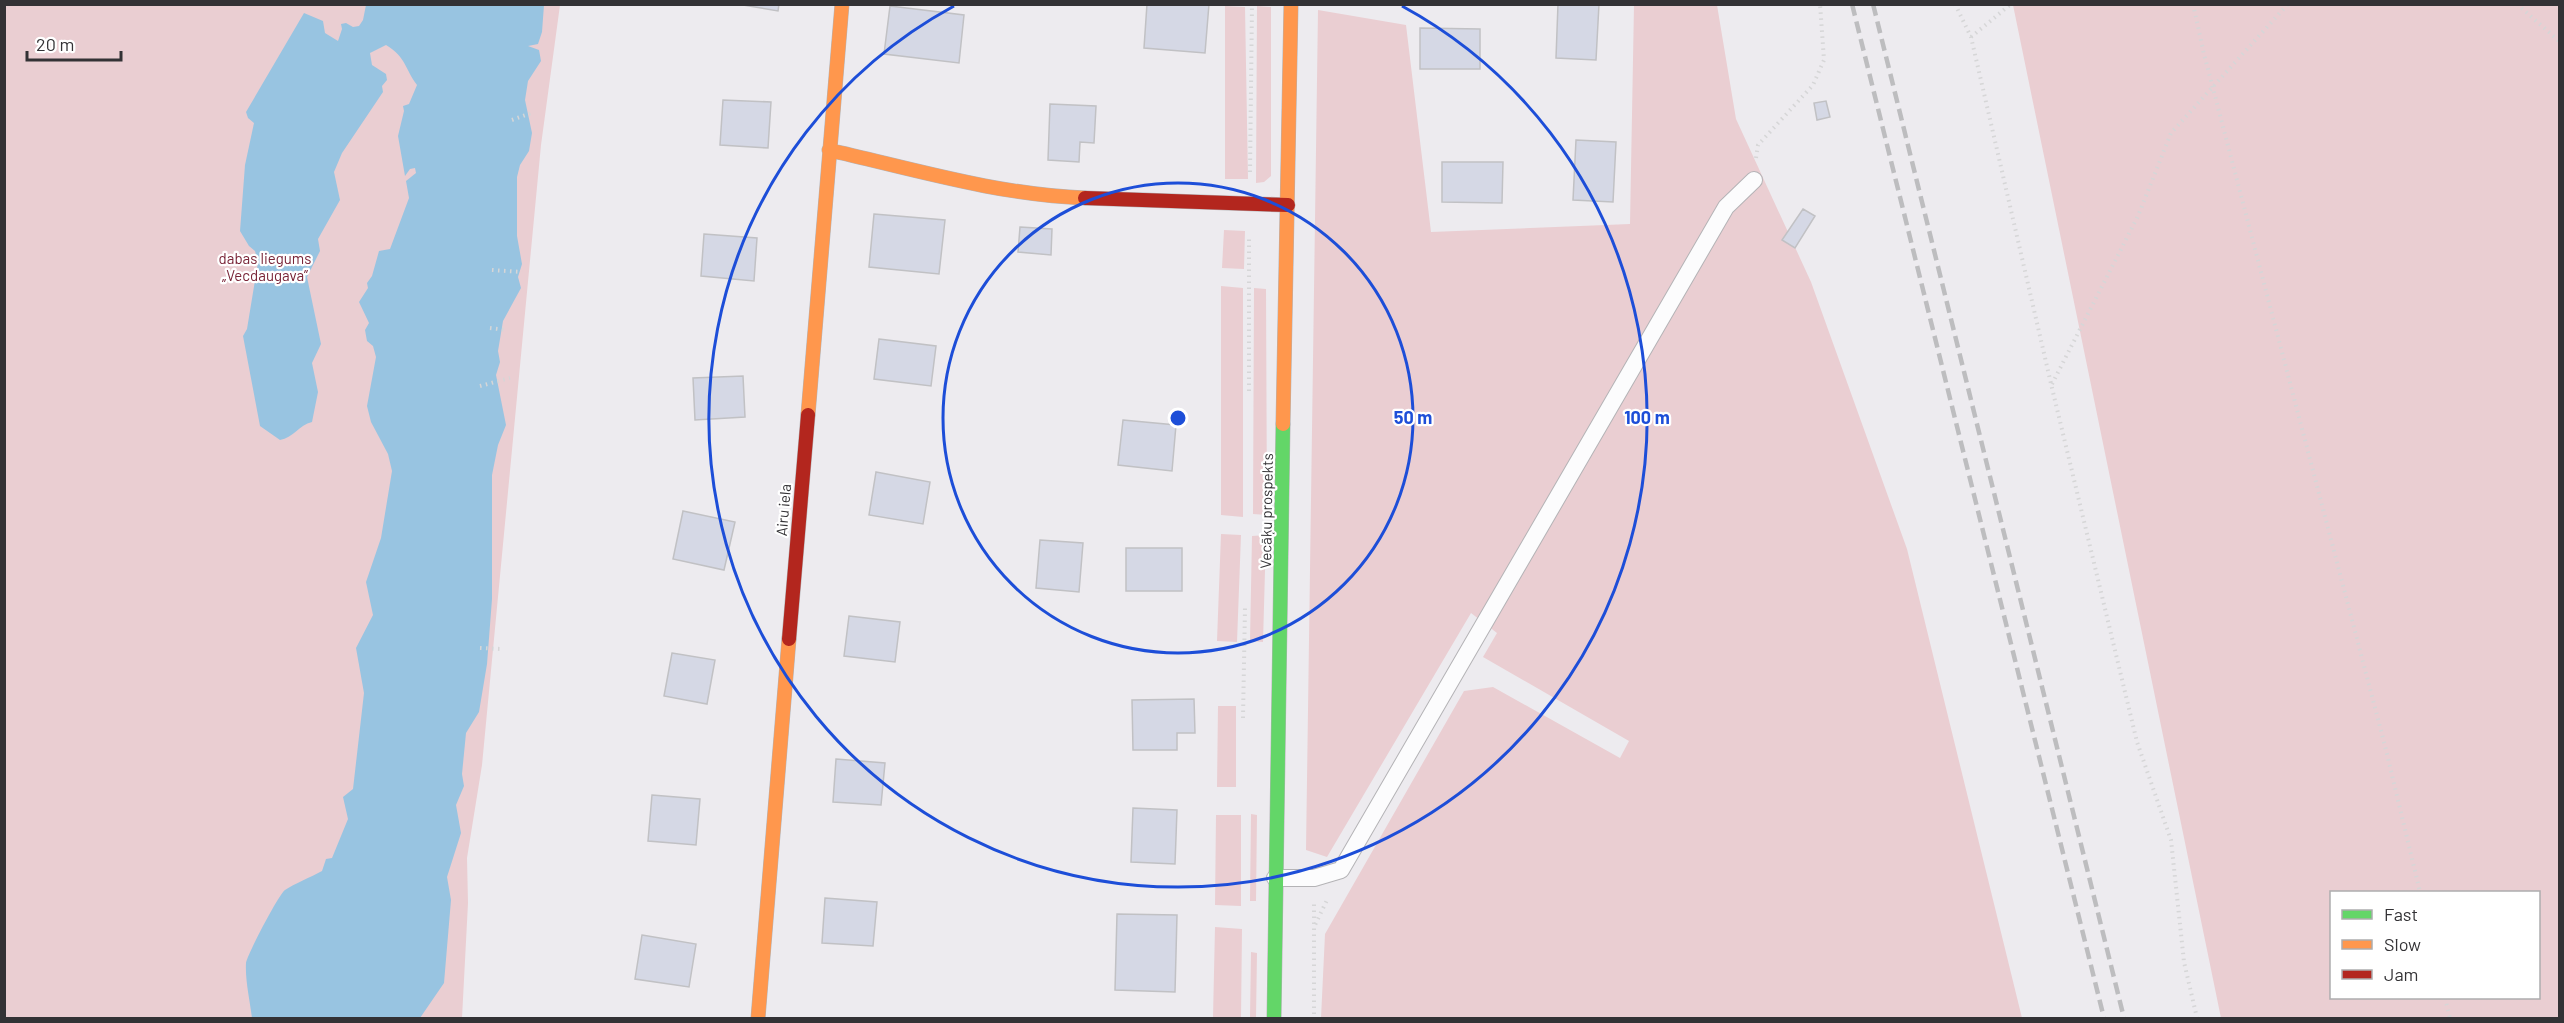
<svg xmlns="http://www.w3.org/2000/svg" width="2564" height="1023" font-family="Barlow,sans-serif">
  <rect width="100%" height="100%" fill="#edebef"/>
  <path fill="#eaced2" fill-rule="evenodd" d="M5 5H560L541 145 482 765 467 858 468 903 462 1018H5Z
    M1634 5H1717L1736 119 1811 282 1907 549 2022 1018H1321L1325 934 1464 691 1493 687 1620 758 1629 741 1483 657 1497 633 1471 613 1327 857 1306 850 1318 10 1406 25 1431 232 1630 224Z
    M2013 5H2559V1018H2221ZM2332 892H2538V998H2332Z
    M1225 6 1245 7 1248 179H1225Z
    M1257 6 1271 7V176L1264 182 1256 183Z
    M1224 230 1245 231 1244 269 1222 268Z
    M1221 286 1243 288V517L1221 515Z
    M1254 288 1266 289 1267 515 1253 514Z
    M1221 534 1241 535 1237 642 1217 641Z
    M1266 535 1263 642 1250 641 1252 536Z
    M1218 706H1236V787H1217Z
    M1251 814 1257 815 1256 901H1250Z
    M1216 815H1241V906L1215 905Z
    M1215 927 1242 929 1241 1018H1213Z
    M1251 952 1257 953 1256 1018H1250Z"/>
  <path fill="#98c4e1" d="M366 5H544L542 32 538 44 528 46 539 50 541 61 528 81 525 100 532 133 529 151 520 165 517 177V236L522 264 518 277 521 288 503 321 498 351 500 362 496 375 506 425 498 445 492 475V599L487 664 479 712 466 733 462 774 464 786 456 805 461 833 447 877 451 900 444 983 420 1018H252C250 1001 245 980 246 963 247 955 279 894 285 890 294 884 311 877 322 871L326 859 332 858 348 819 343 797 353 789 364 693 356 648 373 615 366 582 381 538 392 471 388 454 371 422 367 406 376 357 373 346 367 341 365 330 369 323 359 302 368 288 367 283 372 276 379 251 390 249 409 198 406 181 416 173 415 168 410 169 405 176 398 136 404 111 403 106 409 104 417 85C405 69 406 57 386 45L370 53 372 65 386 74 387 80 382 86 383 92 342 153 334 172 340 200 318 239 320 251 307 277 321 344 312 363 318 392 312 422C299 425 293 438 280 440L260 426 243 336 247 329 258 262 255 251 249 246 240 231 245 165 254 123 248 118 246 112 304 13 323 21 325 33 338 41 342 29 341 24 346 23 353 27 359 26 363 20Z"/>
  <path fill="#d5d8e5" stroke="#c1c1c4" stroke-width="1.5" d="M737 4H779L778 11Z
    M1147 4H1209L1205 53 1144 48Z
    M1558 4H1599L1596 60 1556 58Z
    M890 6 964 15 959 63 884 54Z
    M1420 28 1480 29V69H1420Z
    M723 100 771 102 768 148 720 145Z
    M1826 101 1830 117 1817 120 1814 103Z
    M1050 104 1096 106 1094 143 1080 142 1079 162 1048 160Z
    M1576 140 1616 142 1613 202 1573 200Z
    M1442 162H1503L1502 203 1442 202Z
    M1803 209 1815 216 1795 248 1782 240Z
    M874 214 945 220 939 274 869 267Z
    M1020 227 1052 229 1051 255 1018 252Z
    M704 234 757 238 754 281 701 276Z
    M879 339 936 346 931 386 874 379Z
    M743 376 745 417 695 420 693 378Z
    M1123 420 1176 425 1172 471 1118 465Z
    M876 472 930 482 923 524 869 515Z
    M683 511 735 522 724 570 673 559Z
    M1040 540 1083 543 1079 592 1036 588Z
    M1126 548H1182V591H1126Z
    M849 616 900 622 895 662 844 656Z
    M672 653 715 660 707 704 664 696Z
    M1194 699 1195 733H1177V750H1133L1132 700Z
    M836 759 885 763 881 805 833 802Z
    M652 795 700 799 696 845 648 841Z
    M1133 808 1177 810 1175 864 1131 862Z
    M825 898 877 902 873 946 822 943Z
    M1117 914 1177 915 1175 992 1115 990Z
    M642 935 696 944 689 987 635 979Z"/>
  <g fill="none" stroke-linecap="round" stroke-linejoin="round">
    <defs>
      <path id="lane" d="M1275 878H1314L1341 870 1726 207 1754 180"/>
      <path id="fast" d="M1274 1018 1283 424"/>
      <path id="slow" d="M829 150C913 169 999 195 1085 198
        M808 415 842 4
        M1283 424 1291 4
        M758 1018 789 639"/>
      <path id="jam" d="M1085 198 1288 205
        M789 639 808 415"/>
    </defs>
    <use href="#lane" stroke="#b4b3b6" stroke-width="18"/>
    <use href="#fast" stroke="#b4b3b6" stroke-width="15"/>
    <use href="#slow" stroke="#b4b3b6" stroke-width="15"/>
    <use href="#jam" stroke="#b4b3b6" stroke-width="15"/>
    <path stroke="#d6d6d7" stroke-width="4" stroke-dasharray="1.5 4.5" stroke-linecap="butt" d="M1955 4 1971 37 2052 388 2137 742 2171 840 2184 962 2197 1018
      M2193 4 2204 54 2385 746 2420 892
      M2517 4 2560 42
      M1971 37 2011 4
      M512 120 534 112
      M1756 158 1758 145 1813 85 1824 60 1820 4
      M1250 172 1252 4
      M492 270 522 272
      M490 328 507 330
      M2052 384 2138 216 2171 133 2288 4
      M480 386 510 378
      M1249 391V237
      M480 648 501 649
      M1243 718 1245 608
      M1314 924V901
      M2445 998 2450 1018
      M1314 1014V927L1328 898"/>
    <use href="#lane" stroke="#fcfcfd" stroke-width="16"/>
    <use href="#fast" stroke="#63d668" stroke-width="14"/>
    <use href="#slow" stroke="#ff974d" stroke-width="14"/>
    <use href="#jam" stroke="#b3261e" stroke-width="14"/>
    <path stroke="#bdbdbf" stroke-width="4.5" stroke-dasharray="12 6" stroke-linecap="butt" d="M1852 4 2104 1018
      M1873 4 2124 1018"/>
  </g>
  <g fill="none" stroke="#1d4ed8" stroke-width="3">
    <circle cx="1178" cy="418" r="235"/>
    <path d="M1402 6A469 469 0 1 1 954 6"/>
  </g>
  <g text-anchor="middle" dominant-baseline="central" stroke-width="4.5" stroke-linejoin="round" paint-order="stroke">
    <g font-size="15" fill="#792437" stroke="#fff">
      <text x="265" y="258">dabas liegums<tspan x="265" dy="17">„Vecdaugava”</tspan></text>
    </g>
    <g font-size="15" fill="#333235" stroke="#fff">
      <text transform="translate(783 510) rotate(-85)">Airu iela</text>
      <text transform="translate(1266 511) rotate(-89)">Vecāķu prospekts</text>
    </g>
  </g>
  <circle cx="1178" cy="418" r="9" fill="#1d4ed8" stroke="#fff" stroke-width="3"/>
  <g font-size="18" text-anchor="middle" font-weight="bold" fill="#1d4ed8" stroke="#fff" stroke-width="4.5" stroke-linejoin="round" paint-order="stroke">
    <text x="1413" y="424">50 m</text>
    <text x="1647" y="424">100 m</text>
  </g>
  <rect width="2564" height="1023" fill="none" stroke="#333235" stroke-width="12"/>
  <rect x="2330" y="891" width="210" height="108" fill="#ffffff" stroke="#adadae" stroke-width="1.5"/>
  <rect x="2342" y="910" width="30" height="9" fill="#63d668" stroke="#adadae" stroke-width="1.5"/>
  <text x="2384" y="921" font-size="18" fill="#333235">Fast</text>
  <rect x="2342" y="940" width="30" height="9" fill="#ff974d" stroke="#adadae" stroke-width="1.5"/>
  <text x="2384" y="951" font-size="18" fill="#333235">Slow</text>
  <rect x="2342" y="970" width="30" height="9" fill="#b3261e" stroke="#adadae" stroke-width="1.5"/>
  <text x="2384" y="981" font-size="18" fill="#333235">Jam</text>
  <path d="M27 51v9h94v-9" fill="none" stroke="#333235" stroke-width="3"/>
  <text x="36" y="51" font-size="18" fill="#333235" stroke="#ffffff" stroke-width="4.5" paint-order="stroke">20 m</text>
</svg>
